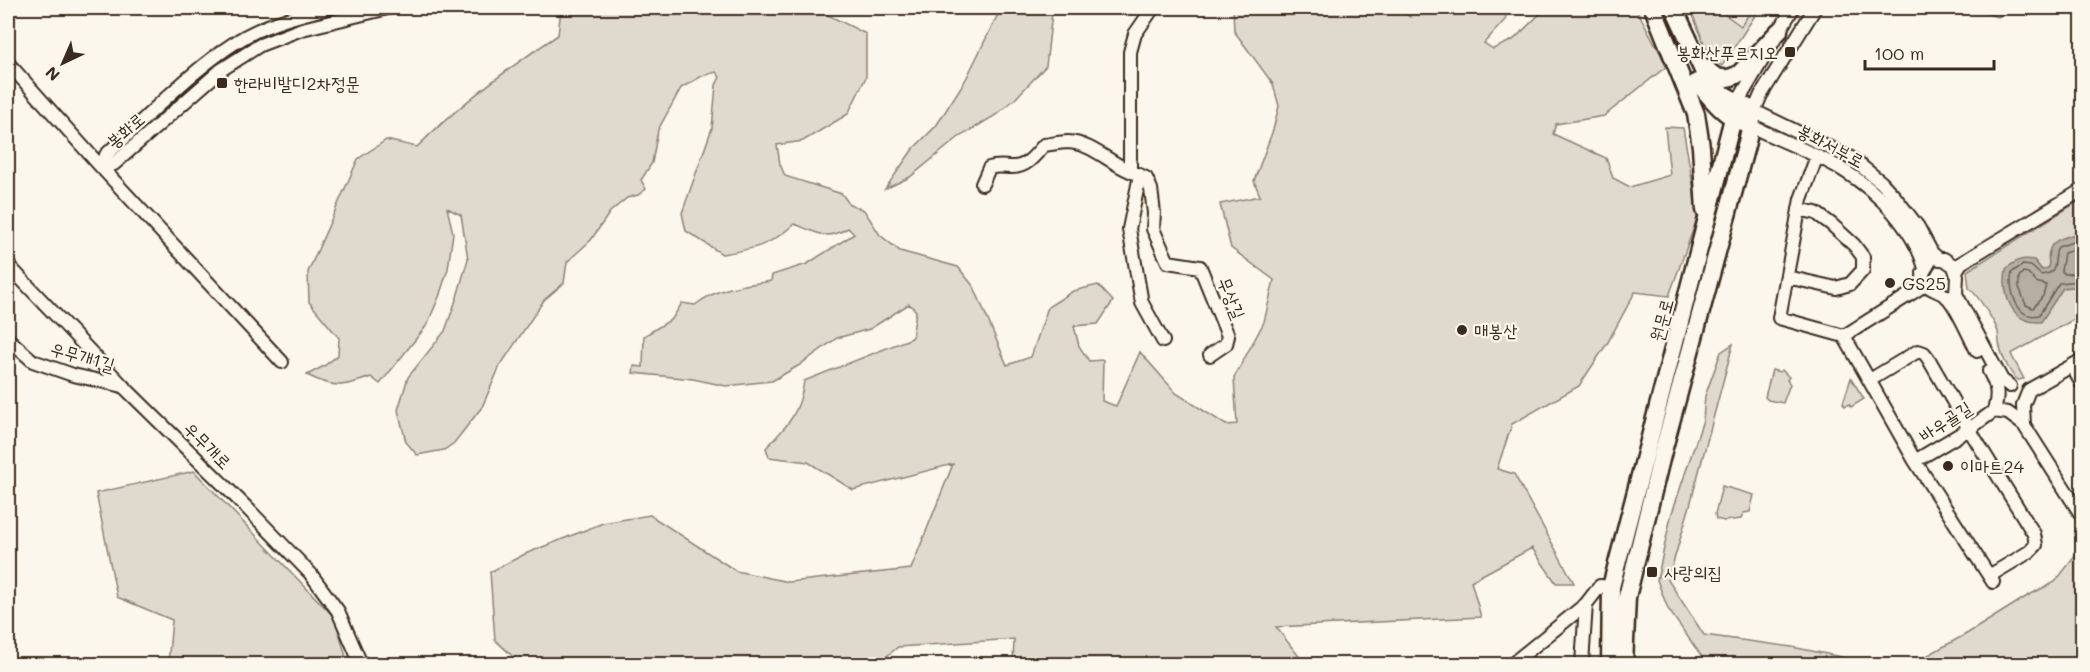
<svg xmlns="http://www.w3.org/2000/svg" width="2090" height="672" font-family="Mali,'Poor Story',sans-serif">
  <rect width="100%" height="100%" fill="#fbf7ec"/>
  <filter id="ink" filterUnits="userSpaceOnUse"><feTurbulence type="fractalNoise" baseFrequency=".0167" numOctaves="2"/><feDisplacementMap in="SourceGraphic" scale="12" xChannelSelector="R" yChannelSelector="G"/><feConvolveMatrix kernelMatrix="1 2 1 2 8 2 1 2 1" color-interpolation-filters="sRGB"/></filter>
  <g filter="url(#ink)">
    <path fill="#ede8dd" d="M1716 8H1753L1741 26Z"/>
    <path fill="#dfd9ce" stroke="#8d8276" stroke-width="1.5" d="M561 8H829L826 14 866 34V77L848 114 803 141 777 145 780 164 785 176 842 194 849 204 864 210 880 235 900 251 958 267 974 287 1007 365 1031 357 1048 307 1073 291 1098 285 1113 301 1098 324 1074 326 1079 346 1089 361 1103 360 1102 401 1116 406 1140 352 1176 393 1226 425 1237 424 1234 378 1264 322 1274 280 1231 248 1220 204 1260 196 1254 181 1273 130 1279 106 1273 84 1234 31 1233 8H1397L1410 17 1408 8H1508L1505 20 1484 43 1493 49 1513 40 1546 8H1636L1667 66 1604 116 1556 124 1553 134 1606 158 1613 178 1630 187 1670 175 1665 127 1683 128 1693 185 1697 219 1669 296 1635 292 1608 342 1579 386 1512 424 1497 469 1514 474 1574 583H1556L1532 548 1471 581 1481 617 1276 627 1305 664H1013L1014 639 898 647 877 664H521L495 640 490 572 525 554 603 523 650 515 736 571 789 582 911 569 953 464 853 490 808 462 769 457 766 448C787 426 800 413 804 381L912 338 916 311 909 304 870 329 837 338 798 366 772 381 726 386 693 379 633 373 634 366 643 367 644 336 672 319 682 303 695 305C720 286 742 286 771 281L772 275 807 264 854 234 848 228C824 242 818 232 794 224 770 246 754 249 722 254L686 231 682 213 712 128 716 85 720 77 716 72 702 76 681 88 658 130 652 163 641 180 646 189 638 195 627 198 610 212 591 240 567 262 564 283 544 300 500 366 482 407 454 443 444 450 417 455 406 442 398 410 408 377 445 331 457 297 468 259 461 215 447 208 453 233 448 269 439 297 427 325 380 384 371 377C343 387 335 389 307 375L324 366 338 355 339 338 309 302 308 272 358 159 386 140 417 147C460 104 508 68 558 35Z
      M1001 8H1049L1052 13 1046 66 1015 99 996 115 959 137 910 177 885 189 913 149 936 126 966 79Z
      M1690 8H1716L1741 26 1753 8H1760L1722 66 1710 58Z
      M1967 8H2013L1998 17Z
      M2082 199V315L2011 354 2024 379 2018 380C2010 374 2002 357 2000 347 1998 342 1999 337 1998 332 1995 322 1977 294 1969 288L1967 271Z
      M1733 344 1689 509 1668 580 1704 635 1792 647 1876 664H1707L1668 609 1657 580 1671 516 1703 420 1705 396 1721 352Z
      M1772 370 1780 372 1782 370 1789 377 1787 380 1790 384 1783 403 1768 400 1765 397Z
      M1851 378 1864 399 1851 407 1849 404 1845 406 1843 403Z
      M194 471 335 618 348 664H168L172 620 117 597 96 493Z
      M1722 486 1754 495 1750 512 1743 513 1741 519 1724 521 1716 519 1715 514Z
      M2082 547V664H1912L1968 633 2029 595 2055 582Z"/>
    <path fill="#b6aea2" stroke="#85796d" stroke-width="1.5" d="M2079 233H2082V286L2063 288 2041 322C2011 324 2002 295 2006 269 2016 260 2021 258 2034 260L2042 270 2048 268C2050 261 2047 258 2049 252 2051 239 2068 236 2079 233Z"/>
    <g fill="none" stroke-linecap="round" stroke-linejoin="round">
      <path stroke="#6c5f53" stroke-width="1.5" d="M2082 239 2058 247C2053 256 2058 265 2050 273L2041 275 2031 266 2023 265 2012 272C2008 288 2016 321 2039 315L2059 283 2082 281
        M2082 247 2064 253 2061 271 2064 274 2082 273
        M2023 272 2028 273 2036 282 2046 285 2043 296 2033 308 2026 305 2019 287V277Z"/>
      <defs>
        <path id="minor" d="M1153 8 1135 34 1130 52V171L1146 178 1151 189 1154 213 1153 229 1168 262 1200 267 1228 336 1226 344 1210 355
          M1815 8 1761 95 1754 111 1851 158 1881 182 1894 196 1918 227 1932 253 1939 259H1944L1954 266 1957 276 1956 294 2002 380 2010 386
          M8 63 102 168 282 362
          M1737 103 1793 8
          M1751 126C1806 153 1850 163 1893 212 1907 229 1919 246 1925 268
          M1817 156 1801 199 1779 318 1844 336 1915 461 1993 582
          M102 168 114 164 221 70 260 45 302 29 388 8
          M102 168 106 155C148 116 197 64 246 36 272 22 300 15 328 8
          M1140 175 1129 229 1142 303 1163 341
          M982 184 989 168C998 165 1004 167 1013 167 1027 167 1035 155 1044 145 1052 144 1061 142 1068 142 1091 143 1110 163 1130 171
          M1929 263 1923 273C1923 291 1937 288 1947 297 1957 306 1970 338 1977 351
          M8 265 123 386 247 508 310 573 338 611 361 664
          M1956 271 1961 263 2082 190
          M1787 277 1836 288 1850 284 1863 270V257L1854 245 1831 224 1816 213 1799 209
          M1844 336 1920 288 1923 279
          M8 339 33 361 73 375 123 386
          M2072 366 2082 384
          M1989 371C1997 386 1999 394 1994 411
          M1870 380 1918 351 1924 353 1928 358 1969 429 2034 534 2036 545 2029 552 1989 576
          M2029 390 2082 360
          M1994 411 2008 413 2024 425 2082 516
          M2024 425 2023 405 2029 390
          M1915 461 1969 429 1994 411
          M1512 664 1586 604
          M1582 664 1586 604 1600 586 1611 587"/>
        <path id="major" d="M1653 8 1696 114 1701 147 1705 210
          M1706 68C1716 80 1727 81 1740 73L1779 31
          M1697 82C1710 97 1723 115 1742 122
          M1610 664 1611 587 1737 103
          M1624 664 1627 597 1662 455 1747 142 1754 111 1723 94 1705 75 1674 8"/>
      </defs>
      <use href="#minor" stroke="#3b2a1e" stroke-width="16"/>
      <use href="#major" stroke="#3b2a1e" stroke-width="21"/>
      <use href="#minor" stroke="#fbf7ec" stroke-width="12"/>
      <use href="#major" stroke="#fbf7ec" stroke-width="16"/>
    </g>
  </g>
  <g fill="#3b2a1e" stroke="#fbf7ec" stroke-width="2">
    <rect x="1784" y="46" width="12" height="12" rx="3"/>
    <rect x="216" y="77" width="12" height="12" rx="3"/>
    <circle cx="1890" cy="283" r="6"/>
    <circle cx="1462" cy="330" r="6"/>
    <circle cx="1948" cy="466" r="6"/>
    <rect x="1646" y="566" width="12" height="12" rx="3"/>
  </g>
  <g text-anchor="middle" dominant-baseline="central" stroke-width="4.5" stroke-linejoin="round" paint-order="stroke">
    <g font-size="18" fill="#3b2a1e" stroke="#fbf7ec" text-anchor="start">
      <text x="1778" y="52" text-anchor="end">봉화산푸르지오</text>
      <text x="234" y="83">한라비발디2차정문</text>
      <text x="1902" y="283">GS25</text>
      <text x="1474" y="330">매봉산</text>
      <text x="1960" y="466">이마트24</text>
      <text x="1664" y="572">사랑의집</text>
    </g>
    <g font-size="18" fill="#3b2a1e" stroke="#fbf7ec">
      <text transform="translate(125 130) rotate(-41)">봉화로</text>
      <text transform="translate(1831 145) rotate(28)">봉화서부로</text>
      <text transform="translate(1232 298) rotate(68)">무상길</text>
      <text transform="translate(1661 320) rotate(-75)">원문로</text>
      <text transform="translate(83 356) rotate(16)">우무개1길</text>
      <text transform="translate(1945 421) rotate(-33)">바우골길</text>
      <text transform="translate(208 445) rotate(45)">우무개로</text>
    </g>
  </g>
  <rect width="2090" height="672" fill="none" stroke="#fbf7ec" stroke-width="30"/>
  <rect x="15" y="15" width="2060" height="642" fill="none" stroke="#3b2a1e" stroke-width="2" filter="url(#ink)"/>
  <g transform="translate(63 63) rotate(224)" stroke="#fbf7ec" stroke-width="4.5" paint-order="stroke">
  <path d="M0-4.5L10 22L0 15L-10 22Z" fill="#3b2a1e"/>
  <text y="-9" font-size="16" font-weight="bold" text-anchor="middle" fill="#3b2a1e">N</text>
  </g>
  <path d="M1865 60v9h129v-9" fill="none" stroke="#3b2a1e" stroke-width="3"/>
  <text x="1874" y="60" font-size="18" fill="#3b2a1e" stroke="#fbf7ec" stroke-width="4.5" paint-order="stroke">100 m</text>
</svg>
